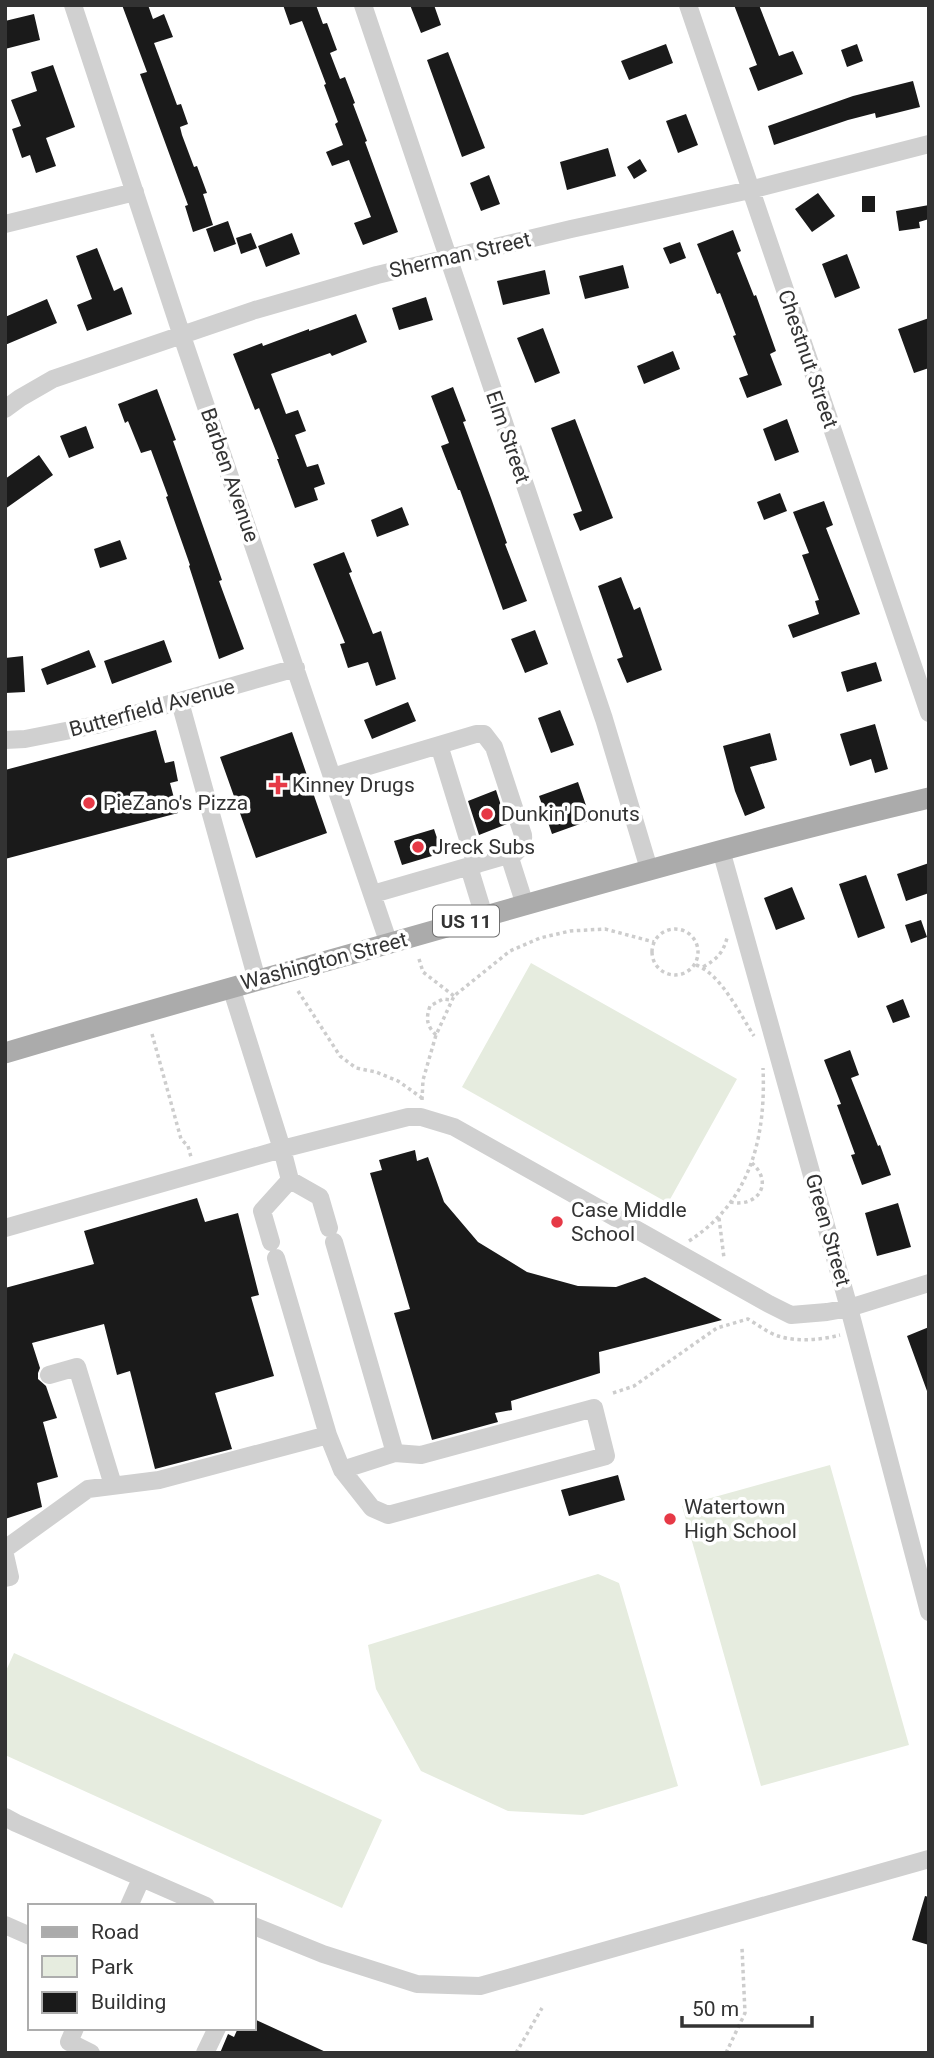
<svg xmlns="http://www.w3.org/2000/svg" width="934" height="2058" font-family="Roboto,sans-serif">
  <rect width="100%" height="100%" fill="#fff"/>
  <path fill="#e6ecdf" d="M531 963 737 1079 668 1203 462 1087Z
    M830 1465 909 1745 761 1786 682 1506Z
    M598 1574 619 1583 678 1786 583 1815 508 1811 421 1771 376 1689 368 1645Z
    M14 1653 382 1820 342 1908 5 1755V1673Z"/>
  <path fill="#1a1a1a" d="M122 5H148L153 19 164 14 173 37 154 43 177 105 181 104 188 124 180 127 182 135 194 167 197 166 207 193 203 194 213 225 193 232 185 206 188 205 140 74 147 72Z
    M283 5H316L323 24 327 23 337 50 330 53 340 79 345 77 355 103 353 104 367 141 365 142 398 232 363 245 354 223 371 217 349 160 332 166 326 152 343 145 335 124 338 122 324 85 326 84 302 21 290 25Z
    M410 5H434L441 25 421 33Z
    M734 5H759L779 56 793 51 803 74 758 91 749 68 757 65Z
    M34 14 40 40 5 49V21Z
    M666 44 673 63 629 80 621 61Z
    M857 44 863 61 847 67 841 50Z
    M448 52 485 148 462 157 427 60Z
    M53 65 75 127 46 138 56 166 36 173 30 155 22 158 12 129 21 126 11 100 37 91 31 72Z
    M913 81 920 107 876 118 875 113 848 120 774 145 768 126 853 96Z
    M686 114 698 145 678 153 666 121Z
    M608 148 616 176 567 190 560 162Z
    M640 159 647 171 634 179 627 167Z
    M489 175 500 204 481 211 470 183Z
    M818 193 835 216 812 232 795 209Z
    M862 196H875V212H862Z
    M929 205V219L919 222 920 228 899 231 896 211Z
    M228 221 236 244 214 252 206 229Z
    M733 230 741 251 737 253 754 296 756 295 776 351 770 354 782 385 747 398 739 378 748 375 733 336 736 335 720 293 717 294 697 244Z
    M251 233 257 248 241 254 236 238Z
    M292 233 300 254 266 267 258 246Z
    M680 242 686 258 670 264 663 248Z
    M97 248 114 291 122 287 132 314 87 331 77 305 92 299 76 256Z
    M847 254 860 288 835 298 822 264Z
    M623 265 629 288 585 299 579 276Z
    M545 270 550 294 503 305 497 281Z
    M426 297 433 320 399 330 392 308Z
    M47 299 57 323 5 345V317Z
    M356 314 367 342 332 356 330 353 271 374 286 414 298 410 306 431 295 435 307 467 318 464 325 484 314 488 318 500 295 508 277 459H279L259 408 255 410 233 354 262 343 263 346 309 329V331Z
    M929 318V368L914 373 898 329Z
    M543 328 560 373 535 383 517 338Z
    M673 351 680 369 644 384 637 366Z
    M453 387 466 421 463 422 491 498 507 543 505 544 527 601 503 610 460 490H458L441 446 449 443 431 396Z
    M157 389 176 440 173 441 222 580 219 581 244 649 219 659 189 566 190 565 166 497 168 496 151 450 141 453 128 421 125 423 118 404Z
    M575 419 613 518 580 531 573 514 582 511 551 428Z
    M787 419 799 452 775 461 763 429Z
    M86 426 94 448 69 458 60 436Z
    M39 455 53 475 5 509V479Z
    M780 493 787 511 764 520 757 502Z
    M824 501 833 525 826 528 860 614 793 638 788 625 819 614 815 601 819 600 802 555 809 553 793 512Z
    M402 507 409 525 377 537 371 520Z
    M120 540 127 559 100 568 94 549Z
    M344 552 352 572 349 573 373 634 381 631 396 679 376 686 368 662 348 668 340 644 345 643 313 564Z
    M621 577 634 610 640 607 662 670 627 683 617 659 623 657 598 586Z
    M535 630 548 664 525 673 511 639Z
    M164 640 172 662 112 684 104 661Z
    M89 650 96 667 47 685 41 669Z
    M23 656 25 692 5 693V658Z
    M876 662 882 681 847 692 841 672Z
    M408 702 416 721 372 739 364 720Z
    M560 710 574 745 551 753 538 718Z
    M875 724 888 769 875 773 871 759 850 766 840 734Z
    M156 730 165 763 174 761 178 781 170 783 178 813 5 859V770Z
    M292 732 327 833 256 858 220 757Z
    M770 733 777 760 750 767 765 808 745 816 735 791 723 746Z
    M578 782 591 820 552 834 539 796Z
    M496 790 507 824 479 835 468 801Z
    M434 829 442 853 402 865 394 841Z
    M929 863V893L906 901 897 874Z
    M866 875 885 928 858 938 839 884Z
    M792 887 805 919 776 930 764 898Z
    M921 920 927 937 911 943 905 925Z
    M903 999 910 1017 893 1023 886 1006Z
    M850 1050 859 1075 851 1078 878 1146 880 1145 891 1175 862 1185 851 1155 855 1154 837 1105 841 1104 824 1060Z
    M415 1150 417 1161 428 1157 444 1202 478 1242 527 1272 578 1286 616 1287 645 1277 722 1320 599 1352 600 1373 511 1401 512 1410 495 1413 498 1422 432 1440 394 1313 410 1309 370 1173 382 1170 379 1160Z
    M197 1198 205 1222 238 1213 259 1295 251 1297 274 1376 215 1393 232 1449 155 1469 130 1371 117 1375 104 1324 32 1343 40 1368 38 1373V1379L46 1386 57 1418 43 1422 58 1477 37 1483 42 1507 5 1519V1288L94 1264 84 1231Z
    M898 1203 911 1247 877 1256 865 1213Z
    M929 1327V1391H927L907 1336Z
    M618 1475 625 1500 569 1516 561 1490Z
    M925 1896 929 1897V1945L912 1940Z
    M254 2019 328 2053H220L228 2034 234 2037 238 2028H254Z"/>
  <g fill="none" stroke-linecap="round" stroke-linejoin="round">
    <path stroke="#cdcdcd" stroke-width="3.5" stroke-dasharray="3.5 3.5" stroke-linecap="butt" d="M652 952a23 23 0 1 1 46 0a23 23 0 1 1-46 0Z
      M419 959 423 972 454 996
      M696 965C720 973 740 1014 754 1036
      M703 967C717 959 723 953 727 938
      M298 991 340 1056 356 1068 376 1072 398 1081 422 1098
      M152 1034 181 1139 188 1146 191 1157
      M436 1035C426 1025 426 1018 430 1006L443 999 452 1000
      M422 1100 423 1080 436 1035 454 996 510 951 540 938 570 931 605 929 654 942
      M730 1202C758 1208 774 1183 752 1163
      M719 1218 724 1258
      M689 1241C751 1201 766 1137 763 1068
      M613 1393 634 1386 717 1328 748 1319C757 1324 768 1333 778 1336 797 1342 821 1340 840 1335
      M516 2053 542 2008
      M726 2053 745 2013 742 1948"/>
    <path stroke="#d0d0d0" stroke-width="18" d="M73 5 182 336 389 944
      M363 5 604 719 649 869
      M688 5 929 713
      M5 224 135 192
      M5 409 20 398 53 379 255 310 377 275 571 229 750 190 929 144
      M180 702 257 980
      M5 740 25 739 96 725 296 668
      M439 745 476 865
      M332 777 476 734H484L494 747 523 835C524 843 521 848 515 853L373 894
      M721 850 849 1308 929 1612
      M509 855 525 905
      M469 867 484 916
      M290 1180 282 1149 408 1117H421L454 1127 769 1304 791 1315 827 1312 849 1308 929 1283
      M5 1228 282 1149 231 987
      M271 1242 262 1211 290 1180 320 1197 329 1228
      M334 1242 395 1453
      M276 1258 328 1435 342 1470 372 1508 388 1515 606 1456 594 1408 421 1455 395 1453 342 1470
      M49 1375 77 1367 113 1485
      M5 1549 88 1489 159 1480 328 1435
      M5 1555 10 1577 5 1578
      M5 1817 16 1823 206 1906
      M129 1906 141 1879
      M5 1925 30 1936
      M254 1926 323 1954 417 1984 480 1986 929 1859
      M75 2028 69 2042 91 2053
      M205 2053 217 2028"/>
    <path stroke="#ababab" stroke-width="21" d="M5 1053C132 1015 260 980 387 944 567 893 746 841 929 798"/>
  </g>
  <g fill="#e63946" stroke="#fff" stroke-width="2.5">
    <path d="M274.5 774.5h7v7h7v7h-7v7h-7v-7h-7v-7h7z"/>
    <circle cx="89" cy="803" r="7"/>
    <circle cx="487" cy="814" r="7"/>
    <circle cx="418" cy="847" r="7"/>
    <circle cx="557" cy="1222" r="7"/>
    <circle cx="670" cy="1519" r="7"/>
  </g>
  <g text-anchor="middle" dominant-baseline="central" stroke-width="7" stroke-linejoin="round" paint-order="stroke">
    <rect fill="#fff" stroke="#707070" stroke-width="2" x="433" y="905.5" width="66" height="31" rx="5"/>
    <g font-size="19" font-weight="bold" fill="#333">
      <text x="466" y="921">US 11</text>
    </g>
    <g font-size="21" fill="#333" stroke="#fff">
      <text transform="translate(460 255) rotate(-13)">Sherman Street</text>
      <text transform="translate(808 359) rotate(71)">Chestnut Street</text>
      <text transform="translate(508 437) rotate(71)">Elm Street</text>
      <text transform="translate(230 475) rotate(71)">Barben Avenue</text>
      <text transform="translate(152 708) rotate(-15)">Butterfield Avenue</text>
      <text transform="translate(324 961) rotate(-15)">Washington Street</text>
      <text transform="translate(828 1230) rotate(74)">Green Street</text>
    </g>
    <g font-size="21" fill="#333" stroke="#fff" text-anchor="start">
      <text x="292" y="785">Kinney Drugs</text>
      <text x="103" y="803">PieZano's Pizza</text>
      <text x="501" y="814">Dunkin' Donuts</text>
      <text x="432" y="847">Jreck Subs</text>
      <text x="571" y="1210">Case Middle<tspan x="571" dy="24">School</tspan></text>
      <text x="684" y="1507">Watertown<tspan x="684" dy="24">High School</tspan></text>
    </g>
  </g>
  <rect width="934" height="2058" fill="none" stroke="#333333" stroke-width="14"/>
  <rect x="28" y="1904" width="228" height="126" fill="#ffffff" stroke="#adadad" stroke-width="2"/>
  <rect x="42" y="1927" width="35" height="10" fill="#ababab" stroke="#adadad" stroke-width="2"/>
  <text x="91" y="1939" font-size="21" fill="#333333">Road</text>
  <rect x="42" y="1956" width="35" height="21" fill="#e6ecdf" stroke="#adadad" stroke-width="2"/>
  <text x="91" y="1974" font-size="21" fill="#333333">Park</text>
  <rect x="42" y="1992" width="35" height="21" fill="#1a1a1a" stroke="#adadad" stroke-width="2"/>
  <text x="91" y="2009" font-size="21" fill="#333333">Building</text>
  <path d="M682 2016v10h130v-10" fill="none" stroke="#333333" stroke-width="3.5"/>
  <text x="692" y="2016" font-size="21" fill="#333333" stroke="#ffffff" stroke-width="5" paint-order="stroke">50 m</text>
</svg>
